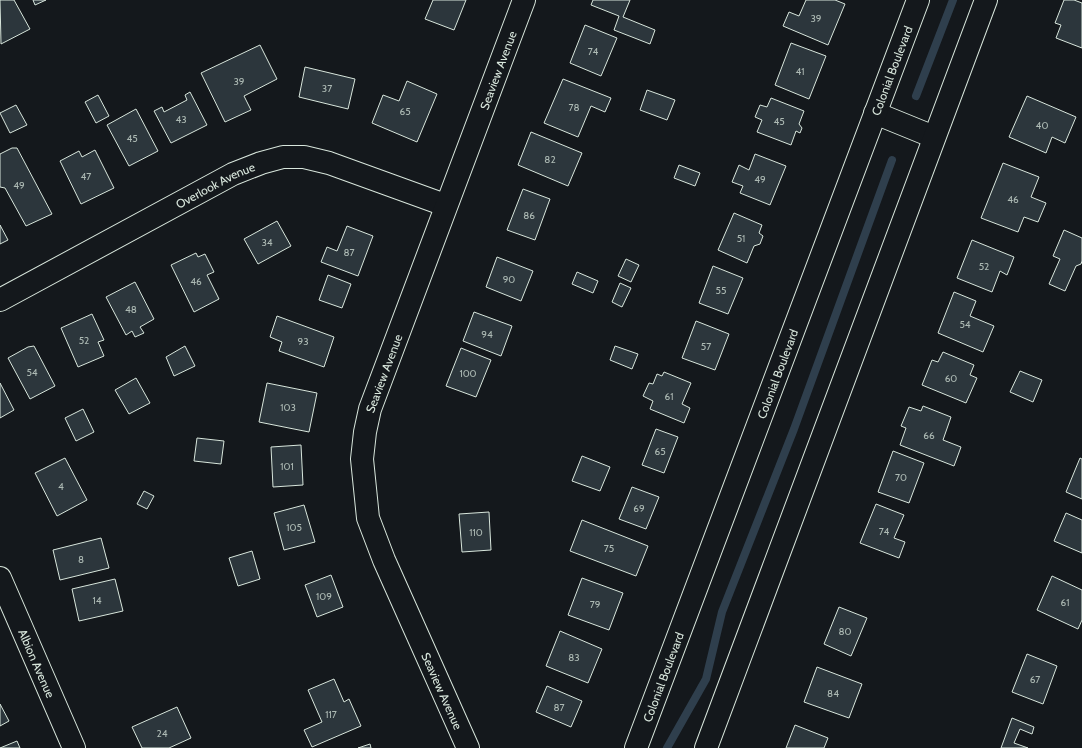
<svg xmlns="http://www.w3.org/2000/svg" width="1082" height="748" font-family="Cabin,sans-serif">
  <rect width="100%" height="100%" fill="#14181c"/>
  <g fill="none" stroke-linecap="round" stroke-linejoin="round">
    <path stroke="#2f3f4d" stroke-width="8" d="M916 96 953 0
      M667 748 706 679 722 612 794 429 892 160"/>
  </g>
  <path fill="#2c363c" stroke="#d8e6dc" d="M0 0H14L30 29 1 44Z
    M33 0H46L35 5Z
    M433 0H466L454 30 425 19Z
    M593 0H630L623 17 655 30 650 44 614 30 619 16 591 5Z
    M806 0H835L845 4 828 45 783 26 789 12 799 16Z
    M1064 0H1074L1082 3V48L1056 38 1061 25 1055 23Z
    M585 25 617 38 601 76 570 63Z
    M791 43 826 56 809 99 775 85Z
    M260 45 277 79 244 96 251 110 225 122 201 73Z
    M305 67 355 79 348 109 299 97Z
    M563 79 611 98 605 112 591 106 578 137 544 123Z
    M407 81 437 94 417 142 372 123 383 95 399 101Z
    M647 90 675 100 667 120 640 110Z
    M190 92 207 125 171 143 154 111 162 107 164 112 187 100 185 95Z
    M98 95 109 116 96 123 85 102Z
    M1027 96 1076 117 1065 143 1052 137 1046 153 1009 137Z
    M771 98 804 111 799 124 802 128 800 133 796 131 791 145 757 132 762 120 755 117 760 105 767 107Z
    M16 105 27 125 10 133 0 113Z
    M136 109 158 151 129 166 107 125Z
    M531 132 582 153 568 186 518 165Z
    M12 148H17L52 214 26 226 5 188 0 187V154Z
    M95 150 114 188 81 204 60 161 79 151 82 157Z
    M755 154 786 166 770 205 740 193 743 186 732 182 739 165 749 170Z
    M1003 163 1039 177 1031 197 1046 203 1038 222 1024 217 1018 232 981 218Z
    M679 165 700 173 695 186 674 178Z
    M523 189 550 199 535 240 507 230Z
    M734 213 762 225 759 233 763 236 760 244 754 246 747 263 718 250Z
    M277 221 291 246 258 264 244 239Z
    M0 225 8 240 0 244Z
    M347 226 373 236 358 276 321 262 327 247 337 251Z
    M1064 230 1082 238V261L1081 264 1076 266 1065 291 1049 284 1060 259 1053 256Z
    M972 240 1014 257 1007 275 1000 271 992 292 957 278Z
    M196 253 198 257 205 254 214 272 207 275 219 299 194 312 171 265Z
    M497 257 533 271 521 301 486 287Z
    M626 259 639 265 631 282 618 276Z
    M713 266 743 278 728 314 699 303Z
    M577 272 598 281 593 293 572 284Z
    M328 275 351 284 342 308 319 300Z
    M135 282 154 319 140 327 144 333 135 337 132 331 126 335 106 297Z
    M620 283 631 288 622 307 612 302Z
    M954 292 976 301 970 316 994 326 983 352 938 333Z
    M474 312 512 326 501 356 463 341Z
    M92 314 104 340 98 342 104 356 78 367 61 328Z
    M277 316 334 337 324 367 279 351 282 342 270 337Z
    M696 321 729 334 715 370 682 358Z
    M34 346 55 386 30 399 8 358 28 347Z
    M185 346 195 366 174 376 166 357Z
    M615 346 638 354 632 369 610 360Z
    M461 348 491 360 476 397 446 386Z
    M943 352 974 365 970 375 977 378 966 403 922 385 932 360 938 362Z
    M1020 371 1042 380 1033 402 1010 392Z
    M664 372 691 383 682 404 690 408 684 423 650 409 653 401 643 396 649 383 653 384 657 374 662 376Z
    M136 378 150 403 129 414 115 390Z
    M0 383 14 410 0 418Z
    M267 383 317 393 309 432 259 422Z
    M923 406 951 417 943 440 961 447 954 466 900 445 906 428 901 426 909 407 921 411Z
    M83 409 94 432 76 441 65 418Z
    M656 429 678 437 664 473 642 465Z
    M197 438 224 441 221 464 194 461Z
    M301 445 303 485 273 487 271 447Z
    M893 451 924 463 909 503 878 492Z
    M582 456 610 467 600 491 572 481Z
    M65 458 87 500 57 516 35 473Z
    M1080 458 1082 459V499L1066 492Z
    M632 487 659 497 646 529 619 519Z
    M144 491 154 496 147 509 137 504Z
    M876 504 904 515 894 538 905 542 899 558 860 543Z
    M304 505 315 542 284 550 274 513Z
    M489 512 491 550 462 552 459 514Z
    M1066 513 1082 520V553L1054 541Z
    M582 520 648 546 636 576 570 551Z
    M101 538 109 568 60 580 53 550Z
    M252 551 260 579 238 586 229 558Z
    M331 575 343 607 317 617 305 585Z
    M1052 576 1082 590V620L1078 629 1037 610Z
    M582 578 623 593 609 630 568 615Z
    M115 579 123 611 79 621 72 589Z
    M839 607 867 618 851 656 824 644Z
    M560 631 602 649 588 683 546 666Z
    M1027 654 1057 666 1043 704 1012 692Z
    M817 667 862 684 849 718 804 702Z
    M334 679 344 702 349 699 361 726 312 747 304 730 322 722 308 690Z
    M547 686 582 701 571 727 536 712Z
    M0 704 9 721 0 726Z
    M177 707 191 738 169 748H142L132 727Z
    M1012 718 1034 727 1032 734 1020 729 1014 743 1028 748H1001Z
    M795 725 828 738 824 748H786Z
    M17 741 20 748H0Z
    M370 744 371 748H358Z"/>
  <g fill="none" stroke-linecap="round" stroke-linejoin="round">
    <defs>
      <g id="minor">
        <path d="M875 113 934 137"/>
        <path id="s1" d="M0 300 233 174 261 163 283 157H304L329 163 445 205"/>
        <path id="s2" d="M0 578 74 748"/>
        <path id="s3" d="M468 748 384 560 368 518 362 459 365 432 370 409 524 0"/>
        <path id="s4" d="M636 748 918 0"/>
        <path d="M706 748 986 0"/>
      </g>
    </defs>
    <use href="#minor" stroke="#d8e6dc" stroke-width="24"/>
    <use href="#minor" stroke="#14181c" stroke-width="22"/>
  </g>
  <g text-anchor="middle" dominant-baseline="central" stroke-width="3" stroke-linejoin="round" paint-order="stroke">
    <g font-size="10" fill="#adbab4">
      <text x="816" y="18">39</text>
      <text x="593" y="51">74</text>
      <text x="800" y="71">41</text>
      <text x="239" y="81">39</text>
      <text x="327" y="88">37</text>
      <text x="574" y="107">78</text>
      <text x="405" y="111">65</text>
      <text x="181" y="119">43</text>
      <text x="779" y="121">45</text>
      <text x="1042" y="125">40</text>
      <text x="132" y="138">45</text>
      <text x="550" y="159">82</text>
      <text x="86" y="176">47</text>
      <text x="760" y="179">49</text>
      <text x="19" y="185">49</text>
      <text x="1013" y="199">46</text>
      <text x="529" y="215">86</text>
      <text x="741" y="238">51</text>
      <text x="267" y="242">34</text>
      <text x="349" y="252">87</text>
      <text x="984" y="266">52</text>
      <text x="509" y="279">90</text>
      <text x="196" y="281">46</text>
      <text x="721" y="290">55</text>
      <text x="131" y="309">48</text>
      <text x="965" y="324">54</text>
      <text x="487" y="334">94</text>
      <text x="84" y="340">52</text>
      <text x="303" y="341">93</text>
      <text x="706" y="346">57</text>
      <text x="32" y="372">54</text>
      <text x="468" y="373">100</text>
      <text x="951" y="378">60</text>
      <text x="669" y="396">61</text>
      <text x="288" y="407">103</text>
      <text x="929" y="435">66</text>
      <text x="660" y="451">65</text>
      <text x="287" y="466">101</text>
      <text x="901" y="477">70</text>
      <text x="61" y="486">4</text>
      <text x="639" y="508">69</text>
      <text x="294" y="527">105</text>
      <text x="884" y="531">74</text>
      <text x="476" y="532">110</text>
      <text x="609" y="548">75</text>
      <text x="81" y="559">8</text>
      <text x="324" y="596">109</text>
      <text x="97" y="600">14</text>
      <text x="1065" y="602">61</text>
      <text x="595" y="604">79</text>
      <text x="845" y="631">80</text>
      <text x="574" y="657">83</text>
      <text x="1035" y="679">67</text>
      <text x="833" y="693">84</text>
      <text x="559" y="707">87</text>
      <text x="331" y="714">117</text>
      <text x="162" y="733">24</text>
    </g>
    <g font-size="12" fill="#d8e6dc" stroke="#14181c">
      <text stroke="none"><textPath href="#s3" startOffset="723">Seaview Avenue</textPath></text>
      <text stroke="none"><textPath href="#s4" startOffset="724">Colonial Boulevard</textPath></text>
      <text stroke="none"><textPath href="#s1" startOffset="244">Overlook Avenue</textPath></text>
      <text stroke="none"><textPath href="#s3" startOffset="399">Seaview Avenue</textPath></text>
      <text stroke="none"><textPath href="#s4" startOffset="400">Colonial Boulevard</textPath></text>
      <text stroke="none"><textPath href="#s2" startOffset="93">Albion Avenue</textPath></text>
      <text stroke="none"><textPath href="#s4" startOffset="76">Colonial Boulevard</textPath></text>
      <text transform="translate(442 691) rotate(66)">Seaview Avenue</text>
    </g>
  </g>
</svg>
